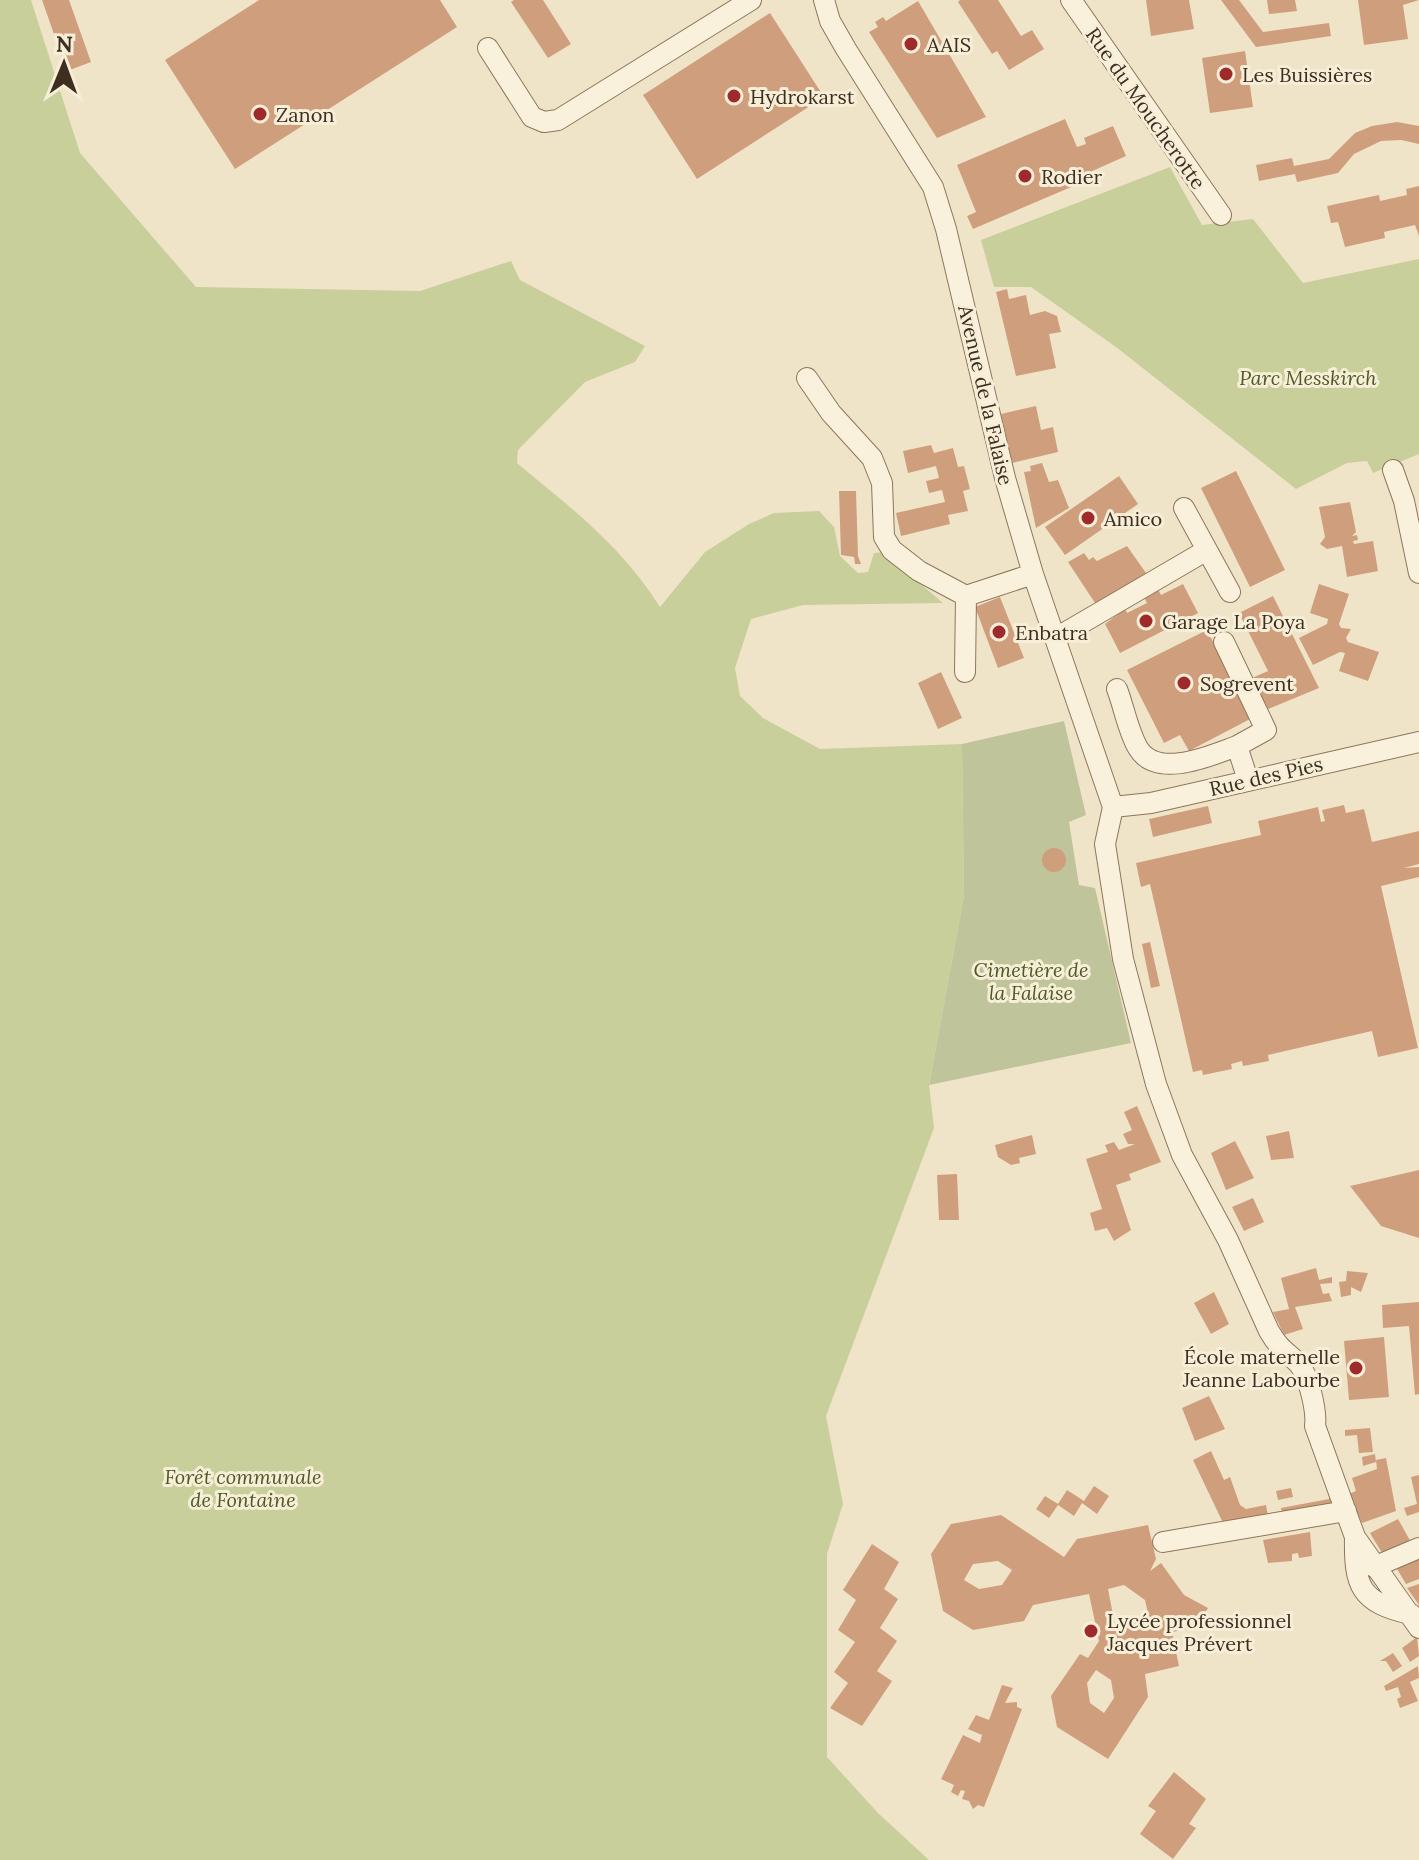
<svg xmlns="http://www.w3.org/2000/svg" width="1419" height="1860" font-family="Lora,serif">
  <rect width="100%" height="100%" fill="#f0e4c8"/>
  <path fill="#c9cf9b" d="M0 0H31L80 153 196 287 420 291 511 261 520 280 645 346 635 362 585 382 518 450 517 463C571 508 622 546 660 607L705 552 749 524 774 513 819 511 834 527 840 556 858 573 868 572 874 553 883 552 943 603 803 605 751 619 735 668 740 696 763 718 820 749 962 744 964 896 929 1085 934 1128 826 1416 843 1504 827 1554V1757L878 1813 929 1860H0Z
    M1170 167 1202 225 1253 219 1303 283 1419 259V454L1373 473 1367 461 1347 463 1296 489 1116 347 1031 287H994L981 240Z"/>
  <path fill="#bfc49a" d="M1064 721 1086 815 1069 822 1079 885 1095 888 1131 1043 929 1085 964 896 962 744Z"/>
  <path fill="#cf9f7d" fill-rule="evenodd" d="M42 0H69L91 62 67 71Z
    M259 0H440L457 27 235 169 165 60Z
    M514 0H543L571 44 548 58 511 2Z
    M960 0H998L1021 36 1032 30 1044 49 1009 70 997 51 992 54 958 2Z
    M1146 0H1189L1194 29 1151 36Z
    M1221 0H1239L1263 32 1329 23 1331 36 1256 47Z
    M1267 0H1295L1297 11 1269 14Z
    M1358 0H1419L1403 5 1408 39 1364 45Z
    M918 1 986 117 937 138 869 32 878 27 875 22 883 17 886 21Z
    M770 13 824 97 697 179 643 95Z
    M1245 51 1253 107 1210 113 1202 58Z
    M1065 119 1077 147 1086 144 1084 138 1113 126 1126 156 1088 173 1090 179 973 229 967 216 976 212 957 165Z
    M1397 122 1419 126V144L1401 140 1381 141 1354 154 1338 173 1297 182 1295 174 1259 181 1256 165 1292 158 1294 166 1329 159 1355 133 1372 126Z
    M1419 186V236L1415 225 1384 232 1385 238 1345 247 1338 222 1331 223 1327 206 1379 195 1380 201 1407 195 1406 189Z
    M1007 289 1009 299 1026 295 1030 315 1045 311 1057 316 1061 332 1049 334 1056 368 1016 376 996 292Z
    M1036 406 1041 430 1053 427 1058 452 1012 463 1001 414Z
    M931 445 934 453 953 448 958 467 964 466 970 489 963 491 968 511 948 515 950 524 901 536 896 513 945 502 942 490 929 493 926 481 939 478 936 466 908 473 903 451Z
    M1042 463 1049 482 1058 480 1069 508 1036 528 1024 472 1031 471 1030 466Z
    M1236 471 1285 570 1250 587 1201 488Z
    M1119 476 1138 504 1065 555 1045 527Z
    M839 491H856L858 556 861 564H855L854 557 841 555Z
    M1350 502 1356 532 1352 536 1357 535 1358 540 1353 541 1354 544 1373 541 1378 571 1347 577 1342 546 1327 549 1320 544 1325 537 1319 507Z
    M1127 546 1146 573 1097 606 1068 562 1084 553 1089 560 1093 557 1097 561Z
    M1183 584 1198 613 1120 653 1105 624 1125 609 1127 613 1147 603 1144 597 1158 589 1161 595Z
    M1319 584 1349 594 1339 624 1341 628 1351 629 1346 638 1348 642 1379 652 1368 681 1339 671 1345 653 1340 652 1313 665 1299 638 1327 624 1328 619 1310 613Z
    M1273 596 1319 688 1268 709 1252 678 1268 671 1239 613Z
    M1000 597 1024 658 998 668 975 607Z
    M1207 630 1252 718 1189 751 1180 735 1164 743 1127 670Z
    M941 672 962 718 938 729 918 683Z
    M1344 805 1346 813 1364 809 1372 842 1419 831V864L1404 868 1419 867V877L1381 886 1418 1048 1378 1057 1372 1031 1268 1055 1269 1061 1243 1066 1242 1061 1231 1064 1232 1069 1203 1075 1202 1070 1193 1072 1150 884 1141 887 1136 863 1261 835 1258 821 1318 807 1321 822 1325 821 1322 810Z
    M1208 806 1212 823 1153 837 1149 819Z
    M1042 860a12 12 0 1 1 24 0a12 12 0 1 1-24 0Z
    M1150 942 1160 986 1151 988 1142 944Z
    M1137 1106 1161 1162 1129 1174 1131 1180 1116 1185 1131 1230 1114 1241 1107 1228 1095 1231 1090 1213 1102 1209 1086 1159 1108 1152 1105 1145 1114 1142 1119 1150 1135 1144H1128L1123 1134 1132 1130 1124 1112Z
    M1289 1131 1294 1158 1271 1160 1266 1136Z
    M1032 1135 1036 1154 1019 1158 1020 1163 1011 1165 998 1157 995 1145Z
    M1235 1141 1254 1178 1226 1190 1211 1153Z
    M1419 1170V1238L1381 1226 1350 1186Z
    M957 1174 959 1220H939L937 1175Z
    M1253 1198 1264 1222 1244 1231 1232 1207Z
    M1316 1268 1319 1280 1332 1277V1283L1320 1284 1323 1294 1329 1293 1332 1301 1295 1307 1303 1329 1284 1335 1273 1312 1289 1309 1281 1278Z
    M1347 1271 1368 1273 1361 1292 1351 1287V1295L1341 1297 1339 1282 1346 1281Z
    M1214 1292 1229 1324 1211 1334 1194 1303Z
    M1419 1302V1394L1415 1395 1409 1326 1383 1328 1382 1305Z
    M1384 1337 1389 1397 1349 1400 1344 1341Z
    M1209 1396 1225 1429 1195 1441 1182 1408Z
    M1370 1428 1373 1452 1359 1453 1357 1435 1345 1436V1430Z
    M1211 1451 1224 1480 1230 1477 1240 1505 1246 1509 1266 1505 1268 1516 1224 1525 1193 1460Z
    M1375 1454 1376 1462 1363 1466 1362 1457Z
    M1386 1458 1396 1511 1362 1523 1349 1494 1356 1491 1352 1478 1377 1469 1376 1460Z
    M1419 1475V1512L1407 1516 1404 1508 1417 1504 1411 1477Z
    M1094 1486 1109 1496 1097 1514 1082 1503 1074 1516 1058 1505 1049 1518 1036 1509 1045 1496 1058 1504 1067 1490 1084 1501Z
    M1291 1488 1293 1497 1278 1500 1276 1491Z
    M1329 1495 1336 1504 1282 1514 1281 1508 1329 1499Z
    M1001 1515 1064 1557 1077 1539 1148 1525 1156 1559 1150 1571 1161 1563 1184 1595 1208 1608 1197 1627 1172 1632 1179 1666 1145 1674 1148 1697 1108 1759 1057 1727 1051 1696 1080 1654 1088 1658 1099 1641 1089 1594 1033 1605 1024 1621 973 1630 943 1611 931 1554 951 1524ZM998 1561 1012 1570 1002 1585 979 1589 964 1580 973 1564ZM1124 1585 1145 1600 1149 1618 1115 1625 1108 1589ZM1096 1670 1111 1680 1114 1698 1104 1713 1090 1703 1087 1683Z
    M1398 1519 1412 1544 1382 1553 1370 1533Z
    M1310 1532 1312 1556 1299 1558 1298 1553 1292 1554V1561L1268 1563 1263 1540Z
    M872 1544 899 1562 884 1589 898 1599 880 1628 897 1641 877 1671 892 1681 862 1726 830 1708 848 1683 834 1672 855 1642 838 1630 856 1600 843 1590Z
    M1419 1554V1579L1406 1584 1397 1569 1416 1559Z
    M1419 1584V1605L1407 1588Z
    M1417 1637 1419 1656 1410 1662 1402 1648Z
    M1393 1653 1402 1666 1393 1672 1386 1661H1380Z
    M1418 1666 1419 1678 1410 1682 1418 1701 1400 1708 1397 1699 1401 1697 1398 1687 1386 1691 1384 1686Z
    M1002 1685 1013 1688 1005 1703 1017 1702V1707L1022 1709 984 1807 978 1805 973 1809 969 1801 962 1799 965 1791 961 1790 958 1796 951 1792 954 1785 941 1779 963 1735 980 1743 982 1735 968 1729 976 1715 989 1720Z
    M1174 1772 1206 1799 1189 1824 1196 1828 1173 1859 1140 1834 1156 1811 1148 1806Z"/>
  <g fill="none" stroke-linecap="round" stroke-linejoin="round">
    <defs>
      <path id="minor" d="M824 0 830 21 846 49 933 187 946 229 1005 478 1033 574 1113 807
        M1071 0 1221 215
        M488 48 532 117 544 122 558 120 751 0
        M807 378 831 413 872 458 882 483 884 537 892 550 919 571 966 596 1033 574
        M1393 470 1404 501 1419 573
        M1207 550 1230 592
        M1056 638 1207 550 1184 508
        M1224 642 1266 730 1237 746
        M965 672 966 596
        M1117 689C1124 707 1128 731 1138 748 1157 780 1212 755 1237 746L1248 780
        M1113 807 1105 844 1123 959 1156 1084 1182 1155 1228 1240 1269 1331C1280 1350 1286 1351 1299 1364 1309 1376 1317 1412 1315 1426L1355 1537 1419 1628
        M1113 807 1151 803 1419 742
        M1355 1537C1354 1586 1360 1603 1411 1614
        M1163 1542 1346 1511
        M1374 1567 1419 1548"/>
    </defs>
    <use href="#minor" stroke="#8d765c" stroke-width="22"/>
    <use href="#minor" stroke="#faf1dc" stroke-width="20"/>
  </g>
  <g fill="#9e2a2b" stroke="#f7eed8" stroke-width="3">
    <circle cx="911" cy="44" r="8"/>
    <circle cx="1226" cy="74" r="8"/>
    <circle cx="734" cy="96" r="8"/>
    <circle cx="260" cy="114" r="8"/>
    <circle cx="1025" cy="176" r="8"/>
    <circle cx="1088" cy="518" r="8"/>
    <circle cx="1146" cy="621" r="8"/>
    <circle cx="999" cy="632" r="8"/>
    <circle cx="1184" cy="683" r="8"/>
    <circle cx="1356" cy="1368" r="8"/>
    <circle cx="1091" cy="1631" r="8"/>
  </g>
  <g text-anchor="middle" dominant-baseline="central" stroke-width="6" stroke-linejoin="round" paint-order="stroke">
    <g font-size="20" fill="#3d2e20" stroke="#f7eed8" text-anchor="start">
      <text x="927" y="44">AAIS</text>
      <text x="1242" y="74">Les Buissières</text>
      <text x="750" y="96">Hydrokarst</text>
      <text x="276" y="114">Zanon</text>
      <text x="1041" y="176">Rodier</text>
      <text x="1104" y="518">Amico</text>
      <text x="1162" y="621">Garage La Poya</text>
      <text x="1015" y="632">Enbatra</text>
      <text x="1200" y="683">Sogrevent</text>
      <text x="1340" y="1356" text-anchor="end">École maternelle<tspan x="1340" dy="23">Jeanne Labourbe</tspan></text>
      <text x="1107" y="1620">Lycée professionnel<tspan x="1107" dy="23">Jacques Prévert</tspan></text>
    </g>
    <g font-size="20" fill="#3d2e20" stroke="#f7eed8">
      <text transform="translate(1146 108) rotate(55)">Rue du Moucherotte</text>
      <text transform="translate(986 395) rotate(77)">Avenue de la Falaise</text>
      <text transform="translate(1266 776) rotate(-13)">Rue des Pies</text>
    </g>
    <g font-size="20" font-style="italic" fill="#4d5a26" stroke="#f7eed8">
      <text x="1308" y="377">Parc Messkirch</text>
      <text x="1031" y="969">Cimetière de<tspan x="1031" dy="23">la Falaise</tspan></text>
      <text x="243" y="1476">Forêt communale<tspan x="243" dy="23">de Fontaine</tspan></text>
    </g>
  </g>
  <g transform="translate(64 64) rotate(1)" stroke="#f7eed8" stroke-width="6" paint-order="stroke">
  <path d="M0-6L14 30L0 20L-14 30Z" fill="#3d2e20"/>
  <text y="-12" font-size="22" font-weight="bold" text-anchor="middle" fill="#3d2e20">N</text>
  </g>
</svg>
